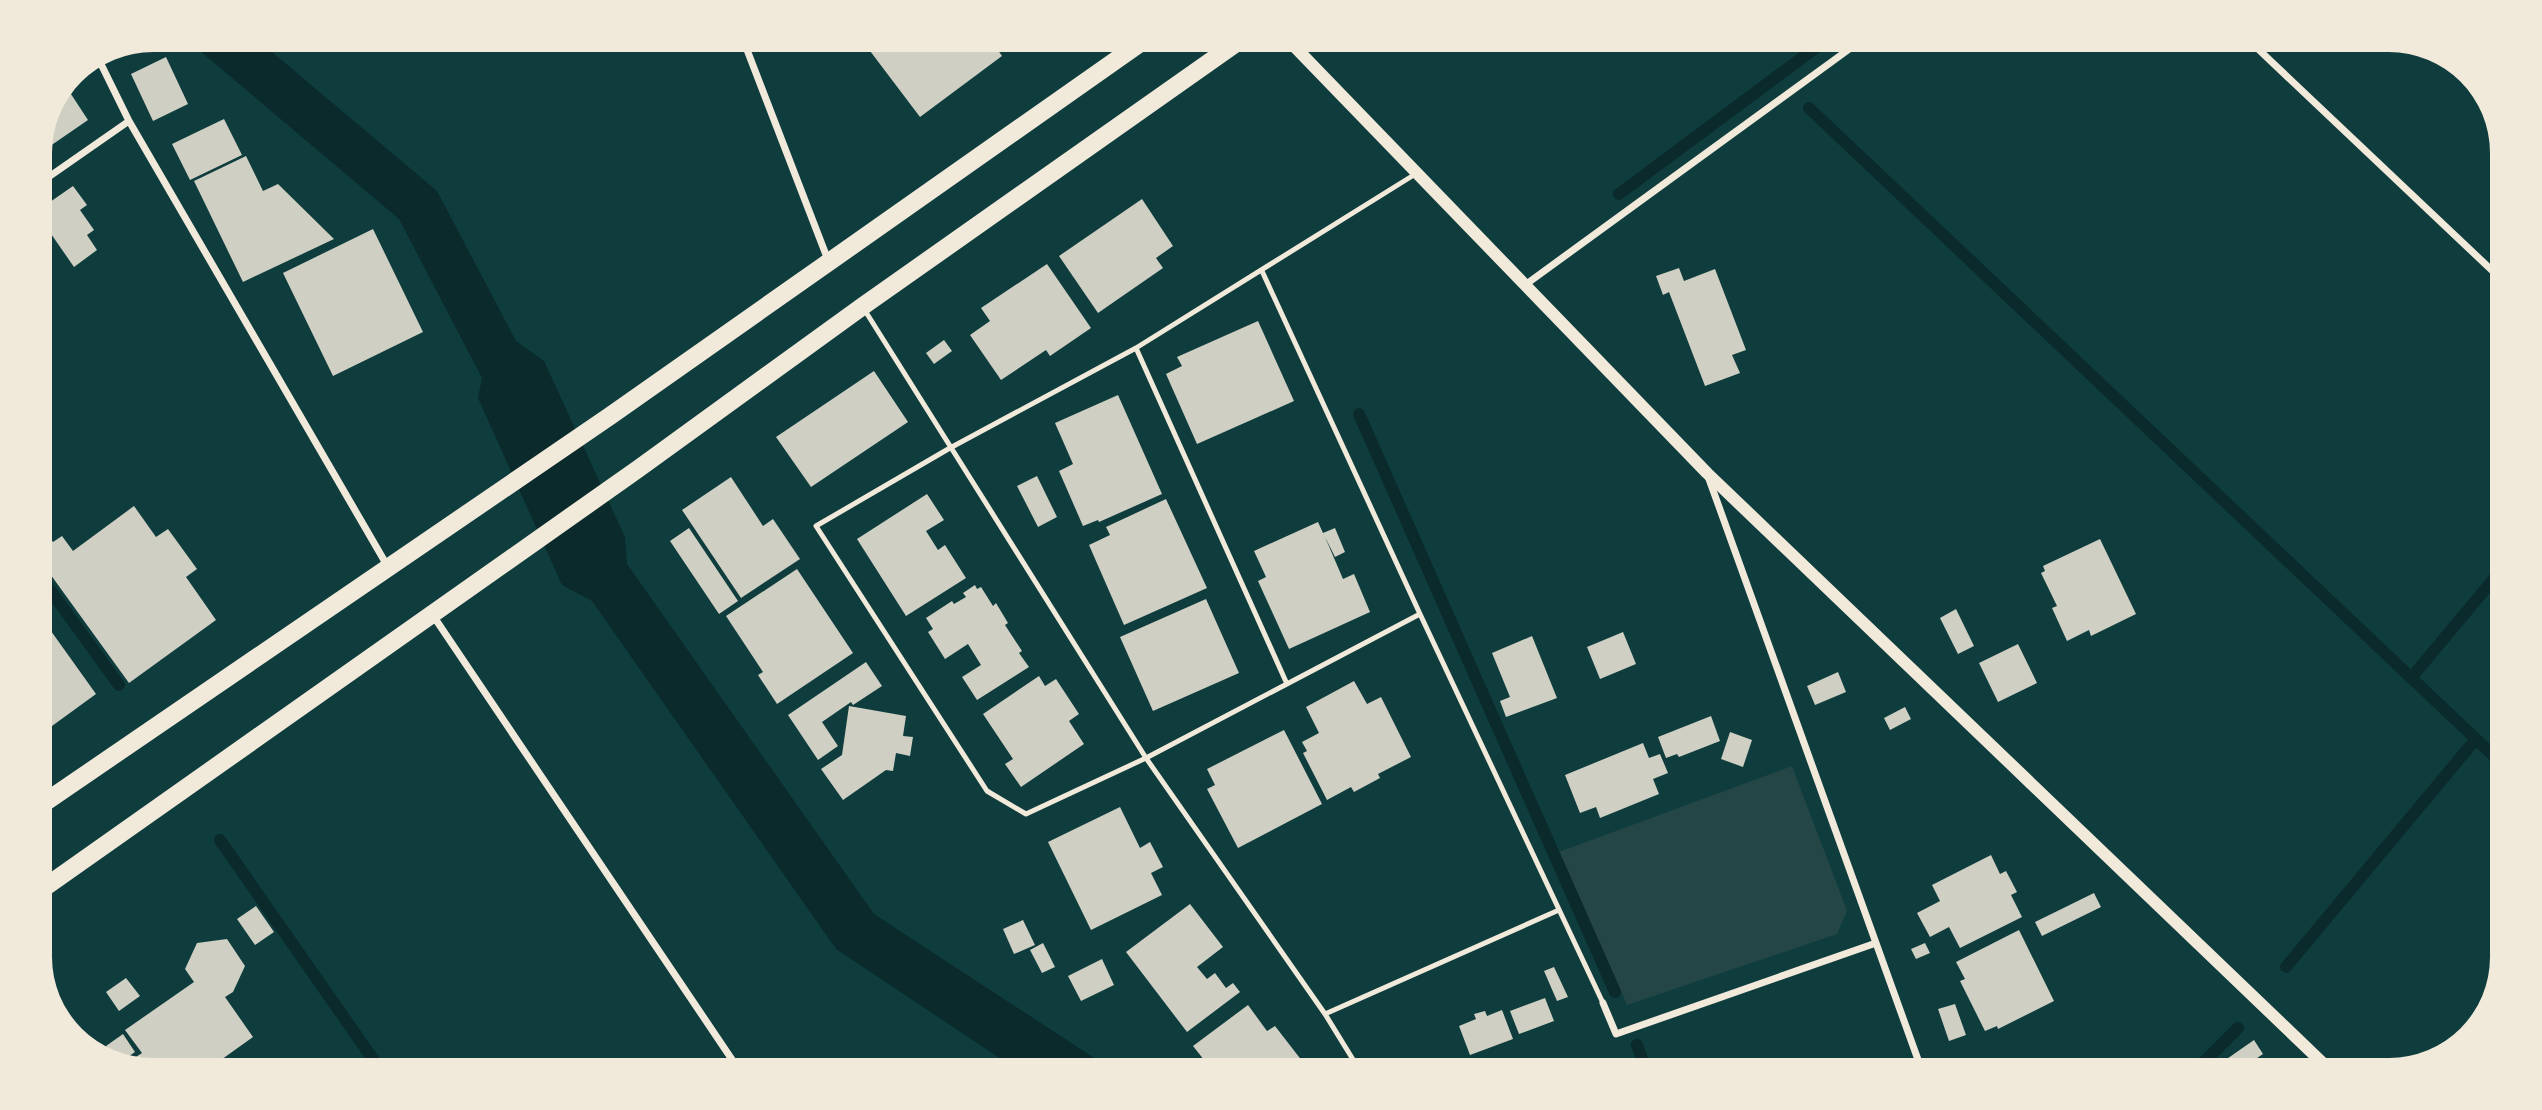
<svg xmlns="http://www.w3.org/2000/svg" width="2542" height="1110" font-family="'DM Sans',sans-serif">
  <rect width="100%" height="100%" fill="#0f3d3e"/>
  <path fill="#244646" d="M1792 766 1847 911 1837 934 1627 1005 1559 852Z"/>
  <path fill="#0a2a2b" d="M187 40 259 41 437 191 516 341 544 361 625 537 627 564 874 914 1105 1065H1010L836 949 592 601 562 585 478 398 482 378 399 219Z"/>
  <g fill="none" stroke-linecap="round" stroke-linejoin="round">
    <path stroke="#0a2a2b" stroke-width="12" d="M1809 108 2496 758
      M1619 194 1818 46
      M1359 414 1615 992
      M40 576 119 685
      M2411 678 2497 575
      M220 840 375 1062
      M2286 967 2476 739
      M1637 1045 1645 1067
      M2197 1069 2238 1028"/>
  </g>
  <path fill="#cfcfc3" d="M864 43H993L1002 56 920 117Z
    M166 57 188 104 153 121 131 74Z
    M67 88 88 120 40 153V146Z
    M224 119 242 155 190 180 172 144Z
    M246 156 263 191 278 184 334 239 243 282 194 181Z
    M73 186 87 205 80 210 94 230 87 235 97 250 74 267 40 218V209Z
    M1142 199 1173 246 1156 258 1163 268 1098 313 1059 256Z
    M373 229 423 332 333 376 283 273Z
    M1047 264 1091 328 1050 356 1046 350 1001 380 970 335 990 321 981 308Z
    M1679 268 1684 281 1715 269 1746 350 1732 355 1740 373 1705 386 1669 292 1663 295 1656 276Z
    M1258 321 1294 401 1197 444 1166 374 1182 366 1177 357Z
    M944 340 952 351 934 364 926 353Z
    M874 371 908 422 811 487 776 437Z
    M1118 395 1162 494 1099 522 1098 520 1083 526 1059 471 1073 464 1055 423Z
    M1037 476 1057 517 1038 527 1017 486Z
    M731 477 763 526 773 519 800 559 741 598 682 510Z
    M927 494 944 520 926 531 938 550 945 545 966 578 906 616 857 539Z
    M1166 499 1207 588 1124 625 1089 545 1110 535 1106 527Z
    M134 506 156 537 168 529 197 569 186 577 216 620 129 683 40 560V551L44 549 40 544V524L53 542 62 536 73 551Z
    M1318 522 1323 533 1335 528 1345 552 1335 557 1325 537 1343 579 1354 574 1370 612 1289 649 1258 581 1266 577 1254 551Z
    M689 528 738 601 719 614 670 541Z
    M2100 539 2136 614 2091 636 2089 630 2067 641 2052 608 2057 606 2041 573 2045 571 2043 566Z
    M797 569 853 653 777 704 758 675 763 672 726 616Z
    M975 585 977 589 981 587 993 606 996 603 1008 623 1005 625 1022 651 1019 653 1029 667 977 700 962 677 981 665 968 644 945 659 928 632 933 629 926 618 952 601 954 604 966 597 963 593Z
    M1206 599 1239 673 1153 711 1120 637Z
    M1956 609 1974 646 1958 654 1940 618Z
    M41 617 96 694 41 734Z
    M1623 632 1636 664 1600 679 1587 647Z
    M1532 636 1557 698 1506 717 1500 701 1510 697 1492 653Z
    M2018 644 2037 683 1998 702 1979 663Z
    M866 662 882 686 853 705 851 702 822 722 838 746 818 760 788 715Z
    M1838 672 1846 692 1815 705 1807 686Z
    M1039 676 1045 686 1056 679 1079 714 1069 721 1084 744 1021 787 1005 764 1013 759 983 714Z
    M1354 681 1367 704 1381 697 1411 757 1378 774 1380 778 1354 792 1351 787 1327 800 1303 753 1307 751 1302 742 1319 733 1306 707Z
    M849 706 906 716 903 736 913 737 910 756 896 753 893 771 886 770 843 800 821 769 842 755Z
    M1905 707 1911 719 1890 730 1884 718Z
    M1711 716 1720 741 1679 757 1677 754 1666 758 1658 737Z
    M1284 730 1322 804 1238 848 1207 789 1215 785 1207 769Z
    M1730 732 1752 740 1743 767 1721 759Z
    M1643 743 1649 758 1660 754 1668 773 1653 779 1659 794 1600 818 1596 807 1580 813 1565 775Z
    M1120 807 1140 848 1150 842 1163 867 1151 873 1162 895 1091 930 1048 842Z
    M1991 855 2000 874 2006 871 2017 892 2011 895 2022 917 1960 948 1949 927 1930 937 1917 913 1940 901 1932 885Z
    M2094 893 2101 907 2042 936 2035 922Z
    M1190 904 1223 947 1197 967 1207 979 1215 973 1226 988 1233 983 1240 992 1187 1032 1126 952Z
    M256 906 274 932 255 945 237 919Z
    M1023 920 1035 945 1014 954 1003 929Z
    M2019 930 2054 1001 1998 1029 1997 1026 1985 1031 1960 981 1965 979 1956 962Z
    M227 939 245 966 233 992 225 997 253 1037 218 1062 130 1061 142 1053 125 1030 194 982 185 969 197 943Z
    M1043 943 1055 967 1042 973 1030 950Z
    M1925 943 1930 953 1916 959 1911 949Z
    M1102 959 1114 985 1081 1001 1068 976Z
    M1554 967 1568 997 1557 1001 1544 971Z
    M126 978 140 996 119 1011 106 992Z
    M1545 998 1554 1021 1519 1034 1510 1011Z
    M1955 1004 1966 1035 1949 1041 1938 1009Z
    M1248 1005 1267 1031 1275 1026 1306 1066 1208 1065 1193 1046Z
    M1502 1010 1513 1039 1470 1055 1459 1026 1476 1019 1474 1014 1485 1011 1487 1016Z
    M123 1034 135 1052 122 1061H116L106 1046Z
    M2254 1040 2263 1054 2241 1069H2225L2221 1063Z
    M2261 1059 2268 1069H2247Z"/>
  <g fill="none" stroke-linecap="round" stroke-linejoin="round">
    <path stroke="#f1e9da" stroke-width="5" d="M1417 173 1136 348 950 448 816 526 987 791 1026 814 1146 758 1420 614
      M1262 271 1420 614 1603 1003
      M864 309 1146 758 1325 1014 1357 1066
      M1136 348 1287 684
      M1325 1014 1559 910"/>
    <path stroke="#f1e9da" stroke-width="7" d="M744 42 828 260
      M2257 48 2500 278
      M100 62 129 121 388 567
      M40 183 129 121
      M1525 285 1852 47
      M1709 479 1921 1068
      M432 614 735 1064
      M1603 1003 1616 1034 1876 943"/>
    <path stroke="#f1e9da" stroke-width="12" d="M1292 44 1707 473 2330 1070"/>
    <path stroke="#f1e9da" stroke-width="18" d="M41 805 610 416 1139 44
      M41 890 638 469 863 306 1235 44"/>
  </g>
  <path d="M0 0H2542V1110H0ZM153 52H2389A101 101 0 0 1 2490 153V957A101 101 0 0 1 2389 1058H153A101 101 0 0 1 52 957V153A101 101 0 0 1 153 52Z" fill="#f1e9da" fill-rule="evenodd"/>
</svg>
